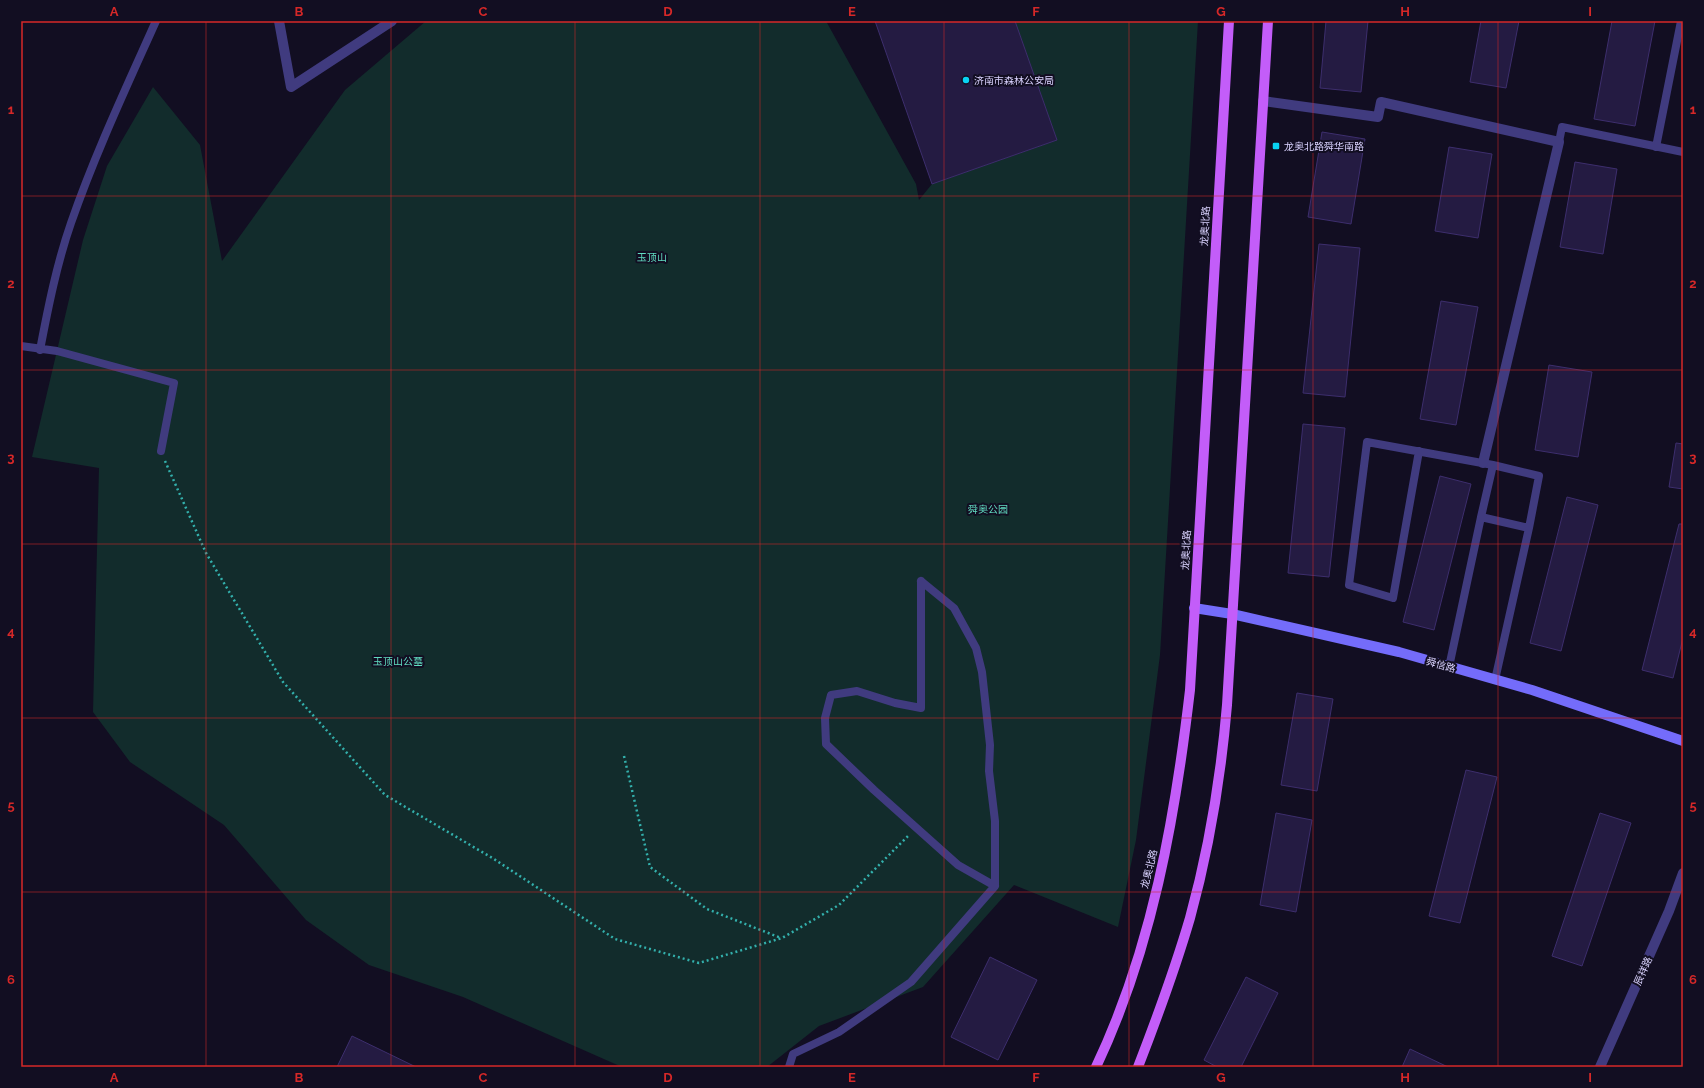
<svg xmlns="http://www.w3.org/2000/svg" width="1704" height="1088" font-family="Raleway,'Noto Sans SC',sans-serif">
  <rect width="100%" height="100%" fill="#120e22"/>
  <path fill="#122c2c" d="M426 21H826L916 184 919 200 932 184 1057 140 1015 21H1198L1160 655 1136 840 1118 927 1014 885 923 987 819 1026 767 1067H622L463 997 369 965 306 920 224 825 130 762 93 712 99 468 32 457 83 240 107 166 153 87 200 145 222 261 345 90Z"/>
  <path fill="#241b42" stroke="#3d2e6d" d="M875 21H1015L1057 140 932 184Z
    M1326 21H1368L1361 92 1320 88Z
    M1481 21H1519L1506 88 1470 82Z
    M1612 21H1655L1635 126 1594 119Z
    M1322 132 1365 139 1351 224 1308 217Z
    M1449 147 1492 154 1478 238 1435 231Z
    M1575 162 1617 169 1603 254 1560 247Z
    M1319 244 1360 248 1345 397 1303 393Z
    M1441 301 1478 307 1456 425 1420 419Z
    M1549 365 1592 372 1578 457 1535 450Z
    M1303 424 1345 428 1329 577 1288 573Z
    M1676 443 1683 444V489L1669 487Z
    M1440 476 1471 484 1434 630 1403 622Z
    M1567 497 1598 505 1561 651 1530 643Z
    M1679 524H1683V638L1673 678 1642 670Z
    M1297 693 1333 699 1317 791 1281 785Z
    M1466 770 1497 777 1460 923 1429 916Z
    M1276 813 1312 820 1296 912 1260 905Z
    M1600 813 1631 823 1582 966 1552 956Z
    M990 957 1037 980 998 1060 951 1037Z
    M1246 977 1278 993 1241 1067H1217L1204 1060Z
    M352 1036 416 1067H337Z
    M1410 1049 1448 1067H1402Z"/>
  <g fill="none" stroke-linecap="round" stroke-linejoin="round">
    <path stroke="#33b0ac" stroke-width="2.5" stroke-dasharray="2 3" stroke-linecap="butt" d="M165 461 206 553 283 682 385 795 494 859 615 939 699 963 782 938 839 905 908 836
      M624 756 650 867 707 909 781 938"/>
    <path stroke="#403b7f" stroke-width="8" d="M1559 142 1562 127 1683 152
      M1656 147 1681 21
      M21 346 57 351 174 383 161 451
      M40 350C48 308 57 263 71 223 95 154 126 88 156 21
      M1419 451 1393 598 1349 585 1367 442 1493 465
      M1481 517 1493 465 1539 476 1529 528
      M921 581V708L895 703 857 691 831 695 825 718 826 744 874 790 958 865 995 886
      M1449 667 1481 517 1529 528 1495 680
      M789 1067 793 1054 839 1032 911 982 995 886V821L989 771 990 745 982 672 976 648 954 608 921 581"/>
    <path stroke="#403b7f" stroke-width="10" d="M279 21 291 87 392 21
      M1263 101 1378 117 1381 102 1559 142 1483 463
      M1600 1067 1669 911 1683 873"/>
    <path stroke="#746cfa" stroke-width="10" d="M1194 608 1232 614 1399 652 1532 690 1683 741"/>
    <path stroke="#c35df9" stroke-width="10" d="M1096 1067C1152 949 1175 819 1190 690L1229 21
      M1138 1067C1157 1018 1175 969 1190 918 1209 849 1221 776 1227 705L1268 21"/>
  </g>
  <path fill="none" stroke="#d62828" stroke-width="1" stroke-opacity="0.55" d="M206 21V1067M391 21V1067M575 21V1067M760 21V1067M944 21V1067M1129 21V1067M1313 21V1067M1498 21V1067M21 196H1683M21 370H1683M21 544H1683M21 718H1683M21 892H1683"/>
  <g fill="#09d3f2" stroke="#120e22" stroke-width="1.5">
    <circle cx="966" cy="80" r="4"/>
    <rect x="1272" y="142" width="8" height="8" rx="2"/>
  </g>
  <g text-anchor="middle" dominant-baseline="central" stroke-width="4" stroke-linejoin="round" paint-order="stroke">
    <g font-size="10" fill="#d8d1fd" stroke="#120e22" text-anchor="start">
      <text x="974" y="80">济南市森林公安局</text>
      <text x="1284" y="146">龙奥北路舜华南路</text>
    </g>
    <g font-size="10" fill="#d8d1fd" stroke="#120e22">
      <text transform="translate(1205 226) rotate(-87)">龙奥北路</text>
      <text transform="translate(1186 550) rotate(-87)">龙奥北路</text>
      <text transform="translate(1441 665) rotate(16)">舜信路</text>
      <text transform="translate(1149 869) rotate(-76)">龙奥北路</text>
      <text transform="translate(1643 971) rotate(-66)">辰祥路</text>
    </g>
    <g font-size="10" fill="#60dbc0" stroke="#120e22">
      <text x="652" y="257">玉顶山</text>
      <text x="988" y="509">舜奥公园</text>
      <text x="398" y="661">玉顶山公墓</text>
    </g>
  </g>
  <rect width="1704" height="1088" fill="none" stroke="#120e22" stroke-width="44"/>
  <rect x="22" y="22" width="1660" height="1044" fill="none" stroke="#d62828" stroke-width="1.5"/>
  <g font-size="13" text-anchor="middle" font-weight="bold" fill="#d62828">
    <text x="114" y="16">A</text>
    <text x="299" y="16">B</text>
    <text x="483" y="16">C</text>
    <text x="668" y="16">D</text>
    <text x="852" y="16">E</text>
    <text x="1036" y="16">F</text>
    <text x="1221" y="16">G</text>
    <text x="1405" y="16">H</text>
    <text x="1590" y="16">I</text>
    <text x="11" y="114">1</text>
    <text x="1693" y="114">1</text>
    <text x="11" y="288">2</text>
    <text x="1693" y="288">2</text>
    <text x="11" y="462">3</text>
    <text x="1693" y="462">3</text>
    <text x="11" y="636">4</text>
    <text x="1693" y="636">4</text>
    <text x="11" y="810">5</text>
    <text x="1693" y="810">5</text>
    <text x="11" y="984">6</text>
    <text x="1693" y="984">6</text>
    <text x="114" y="1082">A</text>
    <text x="299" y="1082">B</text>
    <text x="483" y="1082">C</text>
    <text x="668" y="1082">D</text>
    <text x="852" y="1082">E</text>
    <text x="1036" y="1082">F</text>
    <text x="1221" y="1082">G</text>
    <text x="1405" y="1082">H</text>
    <text x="1590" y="1082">I</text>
  </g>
</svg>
